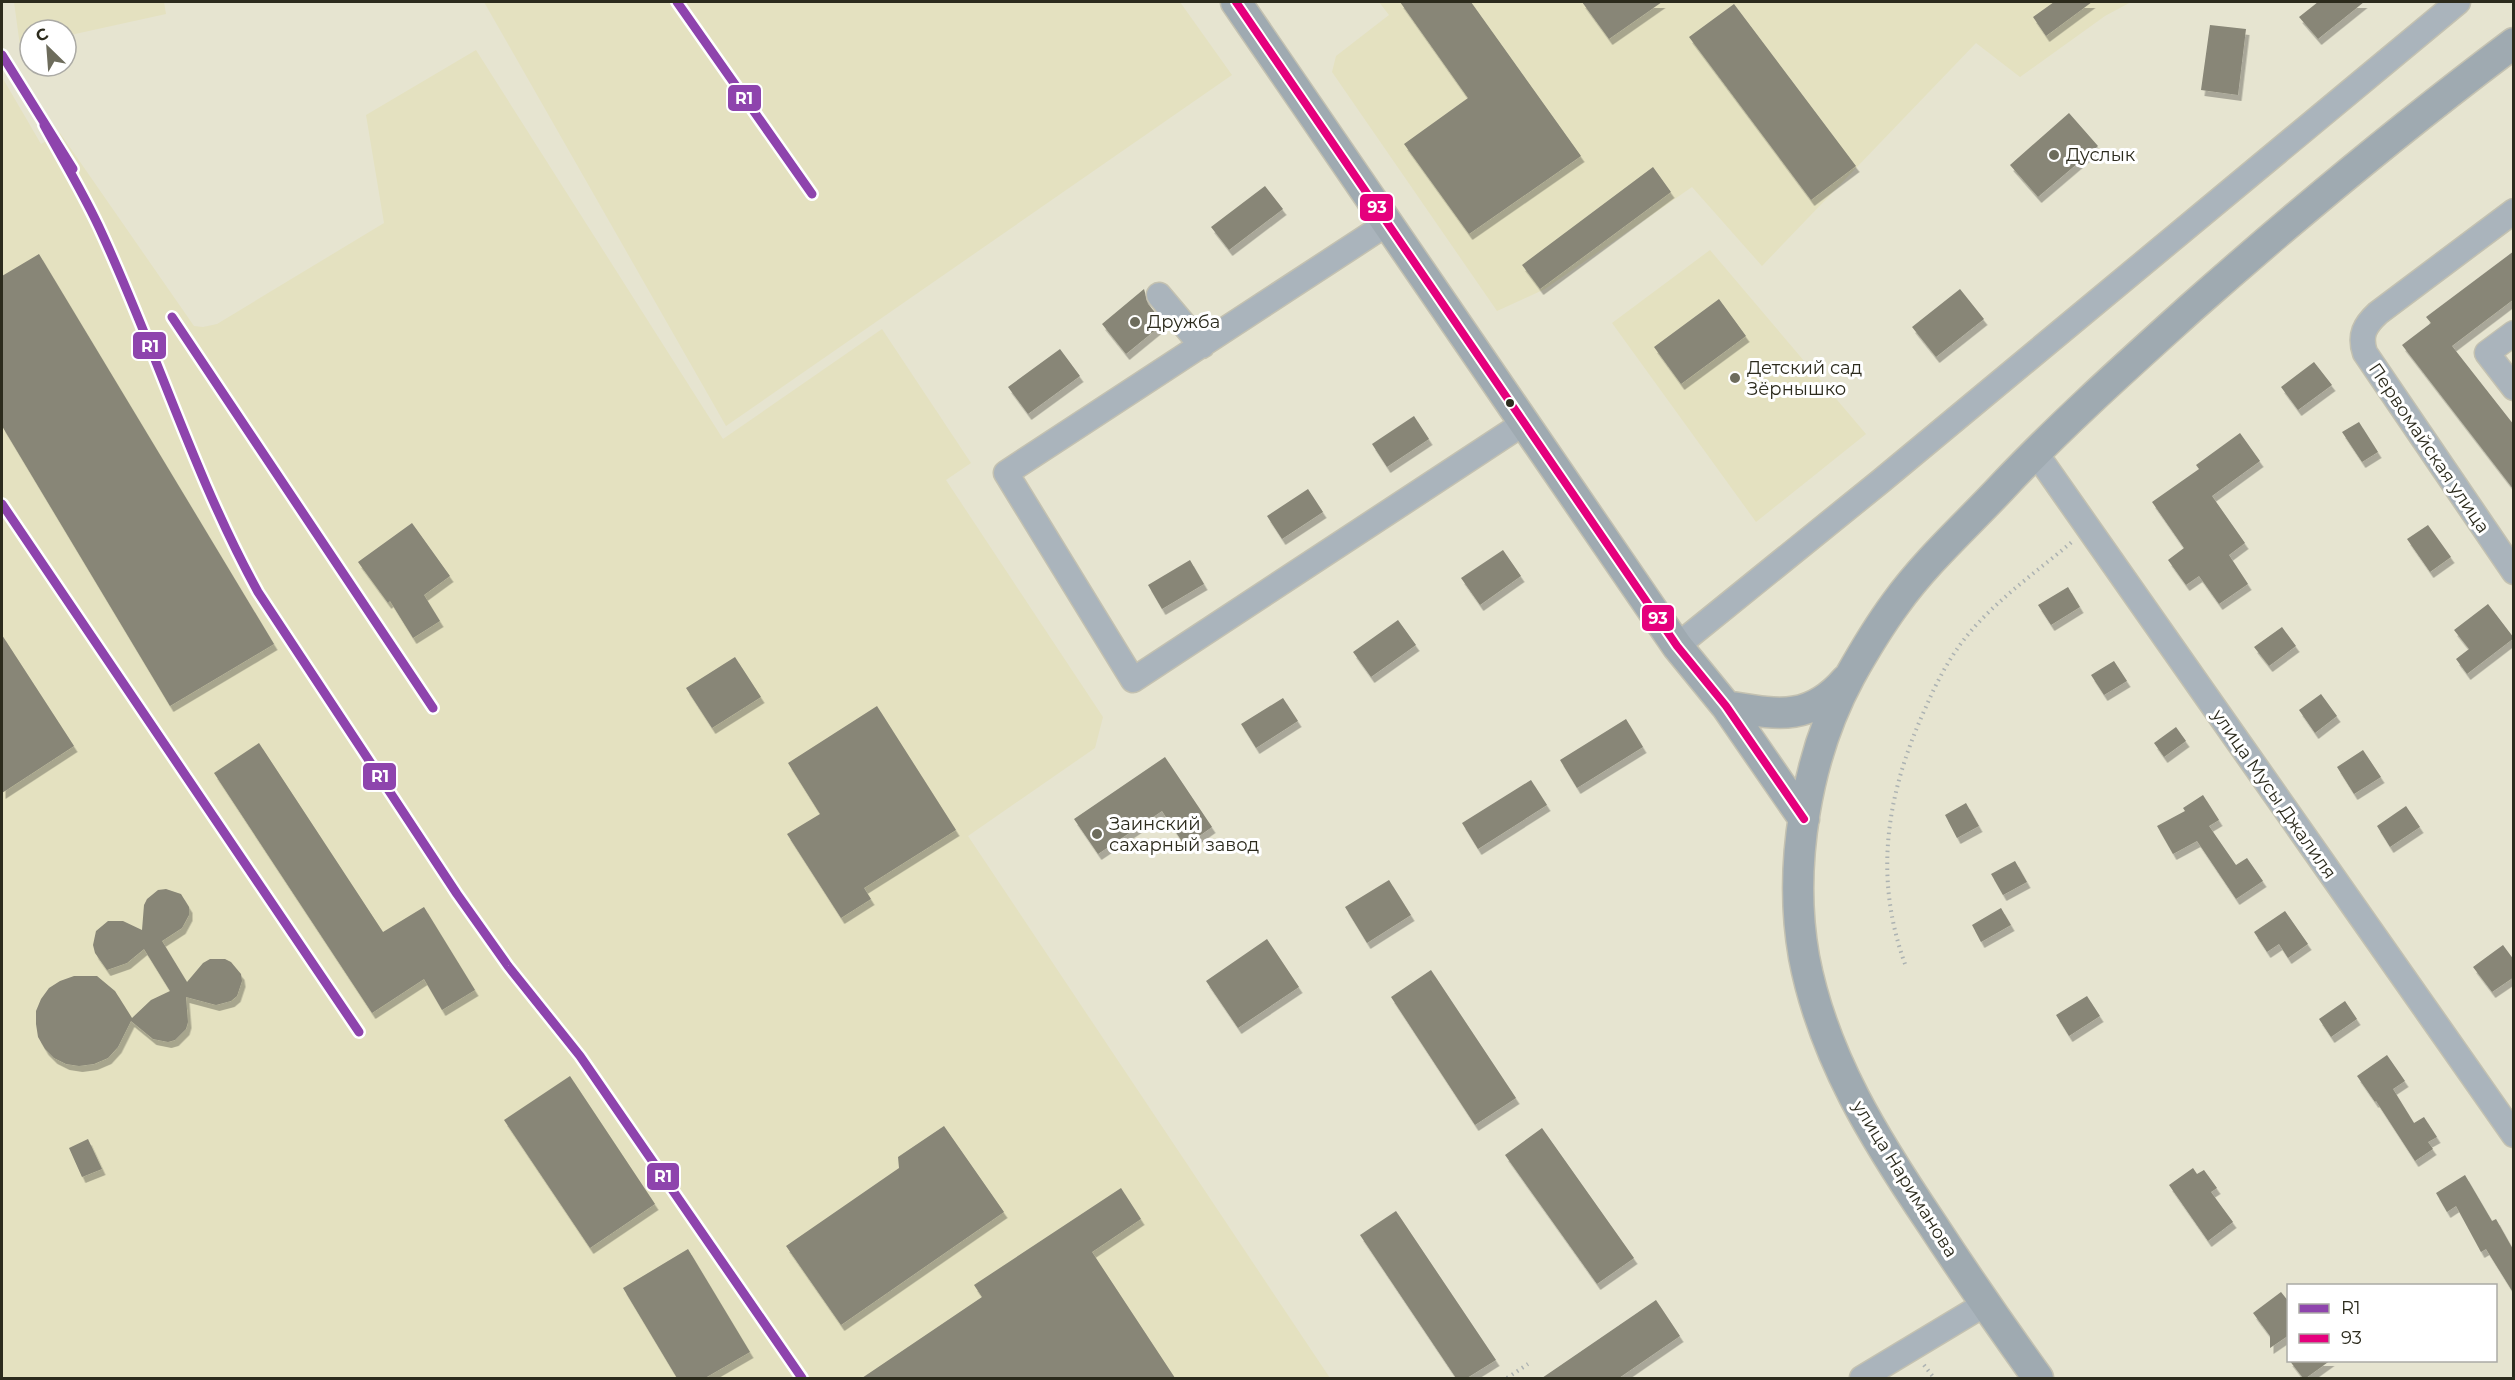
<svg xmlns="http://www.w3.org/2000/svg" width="2515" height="1380" font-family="Montserrat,sans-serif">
  <defs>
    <filter id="shadow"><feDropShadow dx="3.5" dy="6" stdDeviation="0" flood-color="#0004"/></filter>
  </defs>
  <rect width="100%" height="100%" fill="#e6e4d0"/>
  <path fill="#e4e1c0" d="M14 2H164L166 14 66 36V30H30V44L20 46Z
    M484 2H1180L1232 75 726 426Z
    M1379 2H2131L2105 16 2020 77 1976 43 1762 266 1692 187 1545 289 1497 311 1332 72 1336 56 1389 15Z
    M476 50 723 439 882 329 971 463 946 480 1103 717 1095 748 968 836 1330 1378H2V77L41 144 60 133 194 326 203 327 217 324 384 223 366 115Z
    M1710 250 1866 434 1756 522 1612 323Z"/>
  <path fill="#888677" filter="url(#shadow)" d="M1400 2H1471L1581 156 1469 234 1404 144 1468 98Z
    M1582 2H1662L1609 39Z
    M2054 2H2092L2046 36 2033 17Z
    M2318 2H2364L2318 39 2299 17Z
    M1734 4 1856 166 1811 200 1689 37Z
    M2210 25 2246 29 2238 95 2201 90Z
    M2069 113 2098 146 2038 197 2010 165Z
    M1653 167 1671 192 1540 289 1522 265Z
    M1265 186 1283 209 1229 250 1211 227Z
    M2514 251V299L2452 346 2514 425V490L2402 345 2431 323 2426 317Z
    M39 254 274 644 170 706 2 426V276Z
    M1144 289 1148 304 1164 323 1126 354 1102 324Z
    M1960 289 1984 319 1936 357 1912 327Z
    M1719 299 1746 336 1681 384 1654 347Z
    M1060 349 1080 376 1028 414 1008 387Z
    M2314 362 2332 385 2298 410 2281 387Z
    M1414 416 1429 439 1387 467 1372 444Z
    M2359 422 2378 452 2362 462 2342 432Z
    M2240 433 2260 461 2212 496 2245 543 2229 555 2248 584 2219 604 2199 576 2186 585 2168 560 2184 548 2152 502 2199 469 2196 465Z
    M1308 489 1323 512 1282 539 1267 516Z
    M412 523 450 576 424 595 440 621 413 638 390 601 388 603 358 562Z
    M2428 525 2451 557 2430 572 2407 539Z
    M1503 550 1521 576 1480 605 1461 578Z
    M1190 560 1204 584 1162 609 1148 585Z
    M2068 587 2080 607 2051 625 2038 605Z
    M2488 604 2514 638 2467 674 2456 659 2469 649 2454 630Z
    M1398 620 1416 645 1371 677 1353 652Z
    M2282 627 2296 646 2269 666 2254 647Z
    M2 635 74 746 2 793Z
    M735 657 761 697 712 728 686 688Z
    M2114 661 2127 681 2104 695 2091 675Z
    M2321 694 2337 716 2315 733 2299 710Z
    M1283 698 1298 721 1256 748 1241 724Z
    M877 706 956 830 864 888 871 899 841 918 787 834 820 814 788 763Z
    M1626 719 1643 747 1577 788 1560 760Z
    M2176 727 2186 741 2164 757 2154 743Z
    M259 743 383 932 424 907 475 990 442 1010 424 979 372 1013 214 773Z
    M2363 750 2381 777 2354 794 2337 767Z
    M1165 757 1212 827 1185 846 1162 811 1098 854 1074 819Z
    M1531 780 1547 805 1478 849 1462 823Z
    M2203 795 2219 820 2209 826 2236 865 2247 858 2263 881 2236 899 2197 841 2173 854 2157 826 2185 811 2183 808Z
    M1966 803 1979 826 1957 838 1945 815Z
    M2406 806 2420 827 2390 847 2377 826Z
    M2015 861 2027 882 2003 895 1991 874Z
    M1389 880 1411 915 1367 943 1345 907Z
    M166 889 181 894 189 907V915L182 928 162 941 187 982 203 963 210 959H225L231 962 241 974 242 981 237 996 231 1001 216 1005 186 997 188 1022 186 1029 175 1040 168 1042 153 1039 131 1021 118 1047 108 1058 94 1064 79 1066 66 1064 54 1058 45 1049 38 1037 36 1024V1011L41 999 49 988 60 981 74 976H97L115 991 132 1018 151 1000 170 991 144 949 127 963 107 970 95 953 93 945 96 931 108 921H123L142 930 144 905 147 899 158 890Z
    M2001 908 2011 925 1981 942 1972 925Z
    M2285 911 2308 944 2288 958 2279 944 2267 952 2254 932Z
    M1267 939 1299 987 1238 1028 1206 981Z
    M2503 945 2514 960V977L2492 992 2473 967Z
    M1431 970 1516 1098 1475 1125 1391 997Z
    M2087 996 2100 1016 2069 1036 2056 1015Z
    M2345 1001 2357 1019 2331 1037 2319 1019Z
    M2387 1055 2405 1081 2393 1089 2414 1123 2424 1117 2437 1137 2428 1142 2433 1149 2415 1161 2376 1101 2375 1102 2357 1076Z
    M570 1076 655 1204 590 1248 504 1120Z
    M944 1126 1004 1212 841 1325 786 1246 899 1168 898 1157Z
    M1542 1128 1634 1258 1597 1284 1505 1155Z
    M88 1139 102 1169 82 1177 69 1148Z
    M2193 1168 2197 1174 2204 1170 2217 1188 2211 1192 2233 1222 2208 1241 2169 1185Z
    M2465 1175 2492 1221 2496 1219 2514 1251V1294L2486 1249 2481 1252 2456 1206 2447 1212 2436 1193Z
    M1121 1188 1141 1219 1092 1252 1175 1378H862L982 1297 974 1285Z
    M1396 1211 1496 1360 1467 1378H1456L1360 1235Z
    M688 1249 750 1352 705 1378H677L623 1288Z
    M2281 1292 2289 1302V1335L2270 1348V1336L2253 1313Z
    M1656 1300 1680 1336 1619 1378H1542Z
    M2289 1360H2331L2306 1378H2303Z"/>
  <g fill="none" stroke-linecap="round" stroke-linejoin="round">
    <defs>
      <path id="minor" d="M2514 211 2378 313C2365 325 2359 335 2365 353L2514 572
        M1388 223 1006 473 1133 680 1524 423
        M1159 295 1202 346
        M2514 333 2487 353 2514 388
        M2035 452 2514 1135
        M1677 646 1881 481 2458 2
        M1862 1378 1985 1304"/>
      <path id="major" d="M1236 2 1677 646 1726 706 1804 819
        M1726 706C1775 714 1809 723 1846 680
        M2038 1378C2002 1328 1966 1276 1932 1224 1876 1141 1823 1057 1804 957 1788 866 1806 757 1850 676 1864 651 1879 626 1896 603 1927 560 1969 523 2005 484 2064 422 2128 365 2191 308 2295 216 2402 127 2514 43"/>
    </defs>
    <use href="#minor" stroke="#c3c1b1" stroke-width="27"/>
    <use href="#major" stroke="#c3c1b1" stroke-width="33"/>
    <path stroke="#acb2b2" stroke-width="4" stroke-dasharray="1.5 4.5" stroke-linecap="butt" d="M1905 964C1873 875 1887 793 1925 709 1937 681 1951 654 1971 631 2000 597 2039 570 2073 541
      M1924 1365 1934 1378
      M1507 1378 1528 1364"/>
    <use href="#minor" stroke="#aab4bc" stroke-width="24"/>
    <use href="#major" stroke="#9faab1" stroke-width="30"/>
    <defs>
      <path id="bus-1" d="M1236 2 1677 646 1726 706 1804 819"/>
    </defs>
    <use href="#bus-1" stroke="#fff" stroke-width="12"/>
    <use href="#bus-1" stroke="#e5007d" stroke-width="8"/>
    <defs>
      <path id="rail-1" d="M677 2 812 194
        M2 55 73 169
        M44 125C62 158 82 191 98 225 155 346 193 474 258 592L457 894 508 966 580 1056 802 1378
        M172 317 433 708
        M2 504 359 1032"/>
    </defs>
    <use href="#rail-1" stroke="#fff" stroke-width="14"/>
    <use href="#rail-1" stroke="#8e44ad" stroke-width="9"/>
  </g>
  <g fill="#6d6c5c" stroke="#fff" stroke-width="2">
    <circle cx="2054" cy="155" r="6"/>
    <circle cx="1135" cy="322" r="6"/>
    <circle cx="1735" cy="378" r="6"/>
    <circle cx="1097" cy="834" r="6"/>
  </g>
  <circle fill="#2c2b1d" stroke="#fff" stroke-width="2" cx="1510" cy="403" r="5"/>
  <g text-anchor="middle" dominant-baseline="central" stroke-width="6" stroke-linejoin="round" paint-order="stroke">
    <g font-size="18" fill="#2c2b1d" stroke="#fff" text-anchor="start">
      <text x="2066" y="155">Дуслык</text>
      <text x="1147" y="322">Дружба</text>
      <text x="1747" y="368">Детский сад<tspan x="1747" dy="21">Зёрнышко</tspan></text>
      <text x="1109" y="824">Заинский<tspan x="1109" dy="21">сахарный завод</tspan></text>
    </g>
    <g font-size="18" fill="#2c2b1d" stroke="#fff">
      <text transform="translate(2429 448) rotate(56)">Первомайская улица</text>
      <text transform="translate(2274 794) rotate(55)">улица Мусы Джалиля</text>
      <text transform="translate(1905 1179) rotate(58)">улица Нариманова</text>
    </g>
  </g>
  <g stroke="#fff" stroke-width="2">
    <rect x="727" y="84" width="35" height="28" rx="6" fill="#8e44ad"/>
    <rect x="1359" y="193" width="35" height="29" rx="6" fill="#e5007d"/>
    <rect x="132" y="331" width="35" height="29" rx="6" fill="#8e44ad"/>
    <rect x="1641" y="604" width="34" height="28" rx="6" fill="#e5007d"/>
    <rect x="362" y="762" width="35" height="29" rx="6" fill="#8e44ad"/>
    <rect x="646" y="1162" width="34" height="29" rx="6" fill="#8e44ad"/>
  </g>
  <g font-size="16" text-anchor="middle" font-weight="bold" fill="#fff">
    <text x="744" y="104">R1</text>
    <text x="1377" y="213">93</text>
    <text x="150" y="352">R1</text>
    <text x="1658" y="624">93</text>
    <text x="380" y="782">R1</text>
    <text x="663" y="1182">R1</text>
  </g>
  <rect width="2515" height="1380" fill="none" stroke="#2c2b1d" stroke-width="6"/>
  <rect x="2287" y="1284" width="210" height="78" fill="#ffffff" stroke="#abaaa5" stroke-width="1.5"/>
  <rect x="2299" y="1304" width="30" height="9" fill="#8e44ad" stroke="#abaaa5" stroke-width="1.5"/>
  <text x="2341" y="1314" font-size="18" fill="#2c2b1d">R1</text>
  <rect x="2299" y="1334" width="30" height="9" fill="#e5007d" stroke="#abaaa5" stroke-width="1.5"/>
  <text x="2341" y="1344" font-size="18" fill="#2c2b1d">93</text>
  <g transform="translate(48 48) rotate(335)"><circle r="28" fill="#ffffff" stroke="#abaaa5" stroke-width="1.5"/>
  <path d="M0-4.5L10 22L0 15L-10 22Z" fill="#6d6c5c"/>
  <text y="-9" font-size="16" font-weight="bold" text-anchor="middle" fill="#2c2b1d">С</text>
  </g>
</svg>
